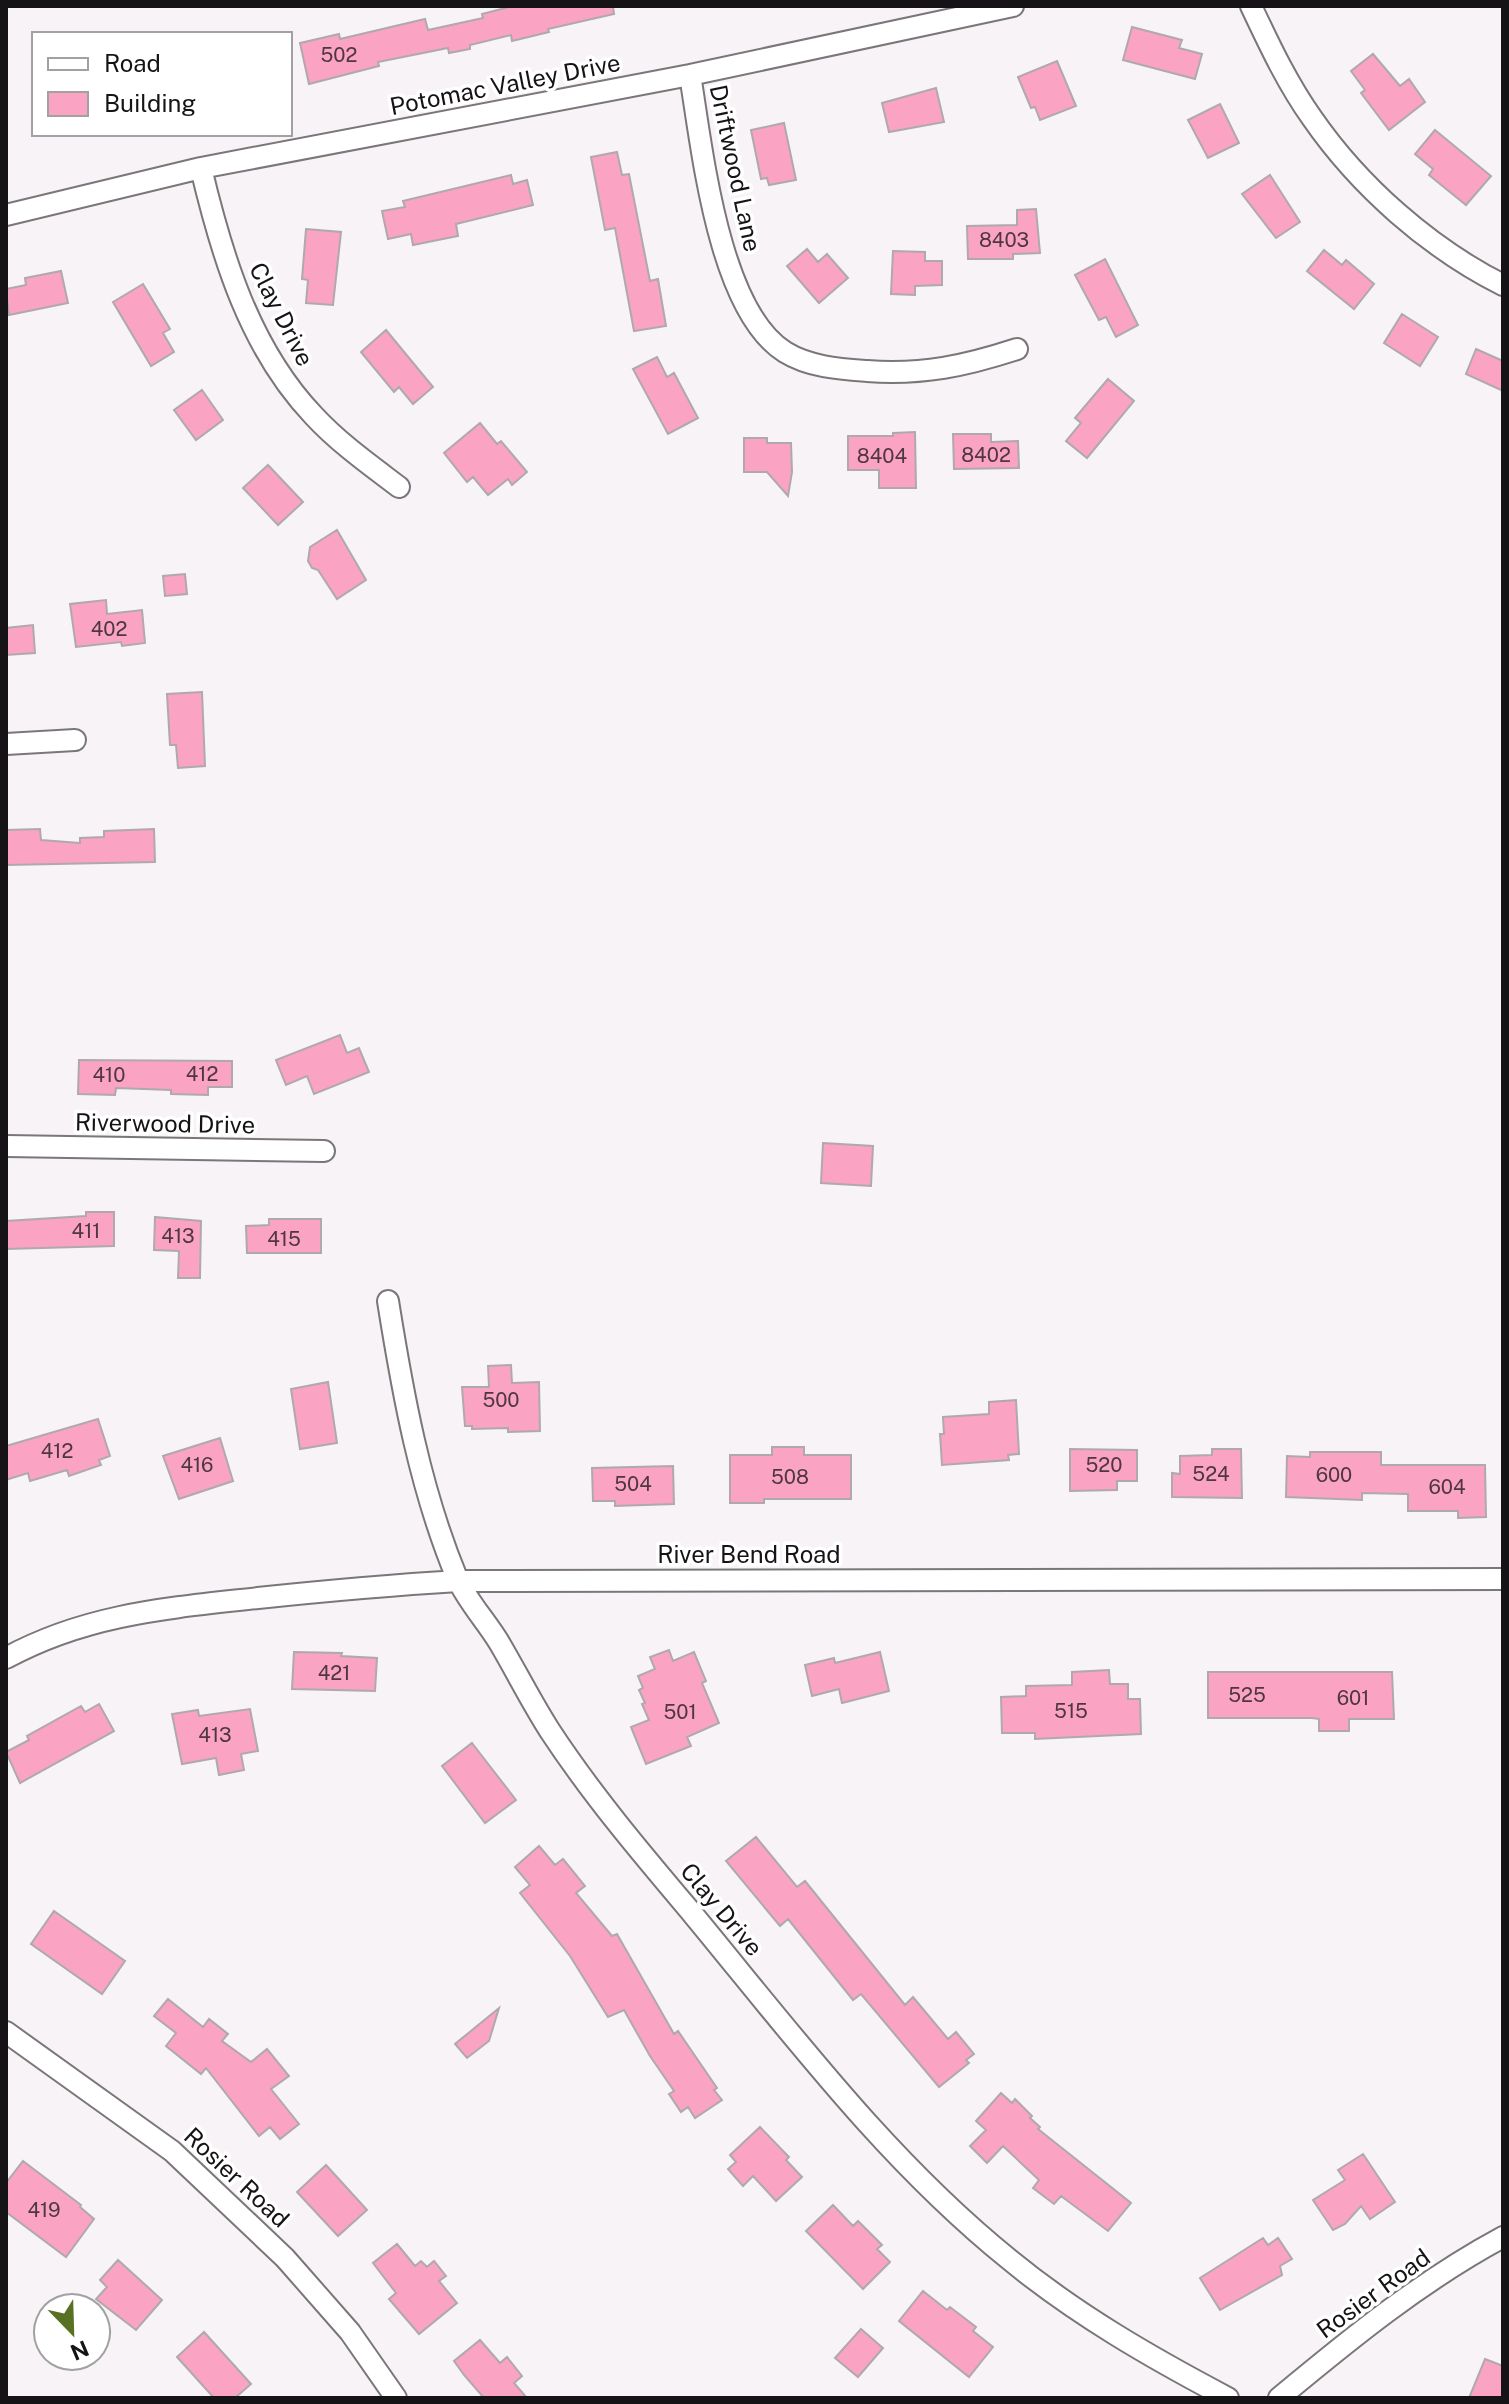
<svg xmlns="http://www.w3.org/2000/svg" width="1509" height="2404" font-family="'Public Sans',sans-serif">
  <rect width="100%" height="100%" fill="#f7f3f7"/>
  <path fill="#fba3c2" stroke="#afa9aa" stroke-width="2" d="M513 6H613L614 14 548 29 549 32 512 41 511 35 470 45V49L449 53 448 48 378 62 379 66 309 84 300 43 339 34 340 39 425 19 428 30 483 18 482 14Z
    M1132 27 1182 40 1179 48 1202 54 1195 79 1123 60Z
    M1373 54 1400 86 1409 79 1425 102 1389 130 1361 93 1365 90 1351 71Z
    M1057 61 1076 106 1040 120 1035 107 1031 108 1018 77Z
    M936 88 944 122 889 132 882 103Z
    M1220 104 1239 143 1208 158 1188 120Z
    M784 123 796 180 769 185 767 178 761 179 751 130Z
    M1435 130 1491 176 1466 205 1429 175 1433 169 1415 154Z
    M617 152 622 175 629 174 650 281 658 279 666 326 634 331 615 228 605 230 591 157Z
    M511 175 513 184 527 180 533 205 456 224 458 236 413 245 411 234 388 239 382 211 405 207 403 201Z
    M1270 175 1300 222 1276 238 1242 194Z
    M1036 209 1040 253 1013 254V259H968L967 226 1017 225V210Z
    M306 229 341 232 333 305 306 303 308 280 302 279Z
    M807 249 818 262 827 254 848 278 819 303 787 266Z
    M1324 250 1342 265 1346 260 1374 284 1354 309 1307 271Z
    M893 251 925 252V261H942V285L915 286V295L891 294Z
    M1105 259 1138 325 1116 337 1106 317 1099 320 1075 275Z
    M61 271 68 303 9 315 6 289 26 285 25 278Z
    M143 284 170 329 163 333 174 352 151 366 113 302Z
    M1402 314 1438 337 1420 366 1384 343Z
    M386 330 433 387 413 404 399 387 394 392 361 352Z
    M1476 349 1503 361V391L1466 374Z
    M657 357 667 377 674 373 698 418 668 434 633 369Z
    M1108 379 1134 401 1087 458 1066 441 1081 423 1075 418Z
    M202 390 223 420 196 440 174 410Z
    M480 423 497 444 501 441 527 472 512 485 508 479 488 495 473 477 467 482 444 453Z
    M915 432 916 488H879V470H848V436H893V433Z
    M953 434H991V442L1018 441 1019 468 954 469Z
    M744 438H767V443H791L792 472 788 496 767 472H744Z
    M268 465 303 502 278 525 243 488Z
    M337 530 366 580 337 599 318 570 312 568 308 561 310 547Z
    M185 574 187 594 165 596 163 576Z
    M106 600 107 614 142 610 145 643 122 646 121 642 76 647 70 604Z
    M33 625 35 653 6 655V628Z
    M202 692 205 766 178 768 176 745H170L167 694Z
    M40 829 41 840 80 843V838L104 837V831L154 829 155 862 6 865V830Z
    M340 1035 347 1053 359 1048 369 1072 314 1094 307 1076 286 1085 276 1060Z
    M79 1060 232 1061V1087H208V1095L171 1094V1090L116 1088 115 1095 78 1094Z
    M823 1143 873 1146 871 1186 821 1183Z
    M86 1212H114V1246L6 1249V1221L86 1216Z
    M155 1217 201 1221 200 1278H178L179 1251 154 1250Z
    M269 1219H321V1253H247L246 1226 269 1225Z
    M511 1365 512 1383 539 1382 540 1431 508 1432V1428L472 1429V1426H465L462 1387H489L488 1366Z
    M328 1382 337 1443 300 1449 291 1389Z
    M1016 1400 1019 1454 1008 1455 1009 1460 942 1465 940 1434H944L943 1417 989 1414V1402Z
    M98 1419 110 1456 99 1460 101 1465 69 1476 67 1470 30 1481 28 1473 6 1480V1446Z
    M220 1438 233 1481 179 1499 163 1456Z
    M772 1447H804V1455H851V1499H764V1503H730V1455H772Z
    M1070 1449 1137 1450V1481H1117V1490L1070 1491Z
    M1212 1449H1241L1242 1498 1172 1497V1473L1180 1474V1456L1212 1455Z
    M1310 1452H1381V1465H1485L1486 1517 1458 1518V1511H1408V1494L1362 1493V1500L1286 1497 1287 1456 1310 1457Z
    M673 1466 674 1504 615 1506V1501H593L592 1468Z
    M669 1650 673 1661 694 1652 706 1681 702 1683 719 1723 687 1737 691 1746 646 1764 631 1727 649 1720 642 1704 645 1703 639 1690 643 1688 638 1676 655 1669 650 1657Z
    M294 1652 342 1653 341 1656 377 1658 375 1691 292 1689Z
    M880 1652 889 1691 842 1703 839 1689 812 1696 805 1665 834 1658 835 1663Z
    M1109 1670 1110 1684H1128V1699H1140L1141 1734 1035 1739V1733H1002L1001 1697 1026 1696V1686L1072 1685V1672Z
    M1208 1672H1392L1394 1719H1349V1731H1319V1719L1312 1718H1208Z
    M99 1704 114 1731 20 1783 6 1752 29 1740 27 1736 81 1706 85 1712Z
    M250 1709 258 1751 241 1754 244 1770 219 1775 216 1758 182 1764 172 1714 198 1710 199 1716Z
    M472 1743 516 1800 485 1823 442 1766Z
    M756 1837 797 1887 805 1881 905 2005 913 1997 948 2039 956 2032 974 2054 966 2060 969 2063 939 2087 861 1994 853 2000 788 1919 780 1926 726 1861Z
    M539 1846 555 1865 563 1859 585 1886 576 1893 612 1936 617 1934 674 2034 678 2031 717 2088 714 2090 722 2100 695 2118 688 2107 681 2112 669 2094 674 2091 650 2056 624 2010 608 2017 570 1956 520 1893 530 1885 515 1867Z
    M54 1911 125 1961 102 1994 31 1944Z
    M168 1999 203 2027 209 2019 228 2034 222 2041 251 2062 267 2049 289 2076 271 2089 299 2124 280 2139 270 2127 259 2136 206 2068 201 2074 166 2046 176 2033 154 2016Z
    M499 2008 489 2041 467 2058 455 2044Z
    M1001 2093 1012 2103 1015 2099 1032 2116 1030 2118 1040 2127 1038 2129 1131 2203 1108 2231 1061 2196 1054 2204 1033 2188 1039 2180 1003 2146 987 2163 970 2146 986 2130 976 2121Z
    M760 2127 789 2157 786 2160 802 2177 776 2201 753 2176 743 2186 728 2169 736 2162 730 2155Z
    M1363 2154 1395 2202 1370 2219 1361 2206 1345 2224 1333 2230 1313 2200 1345 2180 1338 2170Z
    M23 2161 81 2205 80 2207 94 2219 66 2257 6 2212V2183Z
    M326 2165 367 2210 338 2236 297 2192Z
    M833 2205 853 2226 858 2221 882 2245 877 2249 890 2262 863 2289 806 2231Z
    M1263 2238 1268 2245 1278 2238 1292 2259 1280 2266 1282 2275 1220 2310 1200 2278Z
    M397 2244 415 2266 421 2261 427 2267 434 2261 446 2276 439 2281 457 2303 419 2334 389 2299 396 2293 373 2263Z
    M118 2260 162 2300 136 2330 96 2299 107 2287 100 2280Z
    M923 2291 947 2310 950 2307 976 2327 973 2331 993 2347 969 2377 899 2321Z
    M861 2329 883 2348 858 2377 835 2358Z
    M204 2332 251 2384 235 2398H214L177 2357Z
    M480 2340 500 2363 507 2357 522 2376 514 2383 527 2398H484L464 2375 454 2361Z
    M1485 2359 1503 2366V2398H1469Z"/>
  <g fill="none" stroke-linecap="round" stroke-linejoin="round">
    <defs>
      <path id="minor" d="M1251 6C1269 44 1287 83 1312 118 1359 186 1429 248 1503 285
        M690 75C702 147 718 310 785 352 809 367 840 369 867 371 923 375 965 366 1017 349
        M201 168C222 257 250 349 314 416 339 443 370 465 399 487
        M6 215 201 168 690 75 1013 6
        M6 744 75 740
        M6 1146 324 1151
        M388 1301C403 1395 420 1489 457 1578 467 1601 487 1622 500 1644 517 1673 532 1703 550 1731 592 1795 642 1854 691 1912 791 2033 887 2161 1010 2260 1077 2315 1152 2358 1228 2398
        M6 1658C87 1614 168 1608 258 1598 325 1591 392 1585 458 1581L1503 1579
        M6 2032 172 2151 285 2258 350 2332 396 2398
        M1279 2398C1350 2339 1421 2281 1503 2237"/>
    </defs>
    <use href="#minor" stroke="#7a767a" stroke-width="24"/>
    <use href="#minor" stroke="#fff" stroke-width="20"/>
  </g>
  <g text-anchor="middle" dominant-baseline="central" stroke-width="7" stroke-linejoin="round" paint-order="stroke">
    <g font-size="20" fill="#4e3740">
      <text x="339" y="55">502</text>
      <text x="1004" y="240">8403</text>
      <text x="986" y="455">8402</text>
      <text x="882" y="456">8404</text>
      <text x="109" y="629">402</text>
      <text x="202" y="1074">412</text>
      <text x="109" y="1075">410</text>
      <text x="86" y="1231">411</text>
      <text x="178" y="1236">413</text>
      <text x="284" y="1239">415</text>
      <text x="501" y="1400">500</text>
      <text x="57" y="1451">412</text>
      <text x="197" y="1465">416</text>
      <text x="1104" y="1465">520</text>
      <text x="1211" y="1474">524</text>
      <text x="1334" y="1475">600</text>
      <text x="790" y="1477">508</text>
      <text x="633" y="1484">504</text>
      <text x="1447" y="1487">604</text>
      <text x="334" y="1673">421</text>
      <text x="1247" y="1695">525</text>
      <text x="1353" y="1698">601</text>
      <text x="1071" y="1711">515</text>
      <text x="680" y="1712">501</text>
      <text x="215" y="1735">413</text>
      <text x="44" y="2210">419</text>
    </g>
    <g font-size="24" fill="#151315" stroke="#fff">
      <text transform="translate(505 84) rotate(-11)">Potomac Valley Drive</text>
      <text transform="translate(736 168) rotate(78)">Driftwood Lane</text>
      <text transform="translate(282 314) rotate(63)">Clay Drive</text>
      <text transform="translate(165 1123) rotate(1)">Riverwood Drive</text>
      <text x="749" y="1554">River Bend Road</text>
      <text transform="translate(722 1909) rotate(50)">Clay Drive</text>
      <text transform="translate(237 2177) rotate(43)">Rosier Road</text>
      <text transform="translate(1373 2293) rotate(-36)">Rosier Road</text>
    </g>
  </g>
  <rect width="1509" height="2404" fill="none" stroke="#151315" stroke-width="16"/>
  <rect x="32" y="32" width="260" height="104" fill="#ffffff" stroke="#a1a1a1" stroke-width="2"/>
  <rect x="48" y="58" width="40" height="12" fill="#ffffff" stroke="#a1a1a1" stroke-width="2"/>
  <text x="104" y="72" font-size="24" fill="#151315">Road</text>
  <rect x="48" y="92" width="40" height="24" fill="#fba3c2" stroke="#a1a1a1" stroke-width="2"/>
  <text x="104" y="112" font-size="24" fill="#151315">Building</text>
  <g transform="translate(72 2332) rotate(157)"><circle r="38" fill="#ffffff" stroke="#a1a1a1" stroke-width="2"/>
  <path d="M0-6L14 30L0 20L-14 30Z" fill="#597122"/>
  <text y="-12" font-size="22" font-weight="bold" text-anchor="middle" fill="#151315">N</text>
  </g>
</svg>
